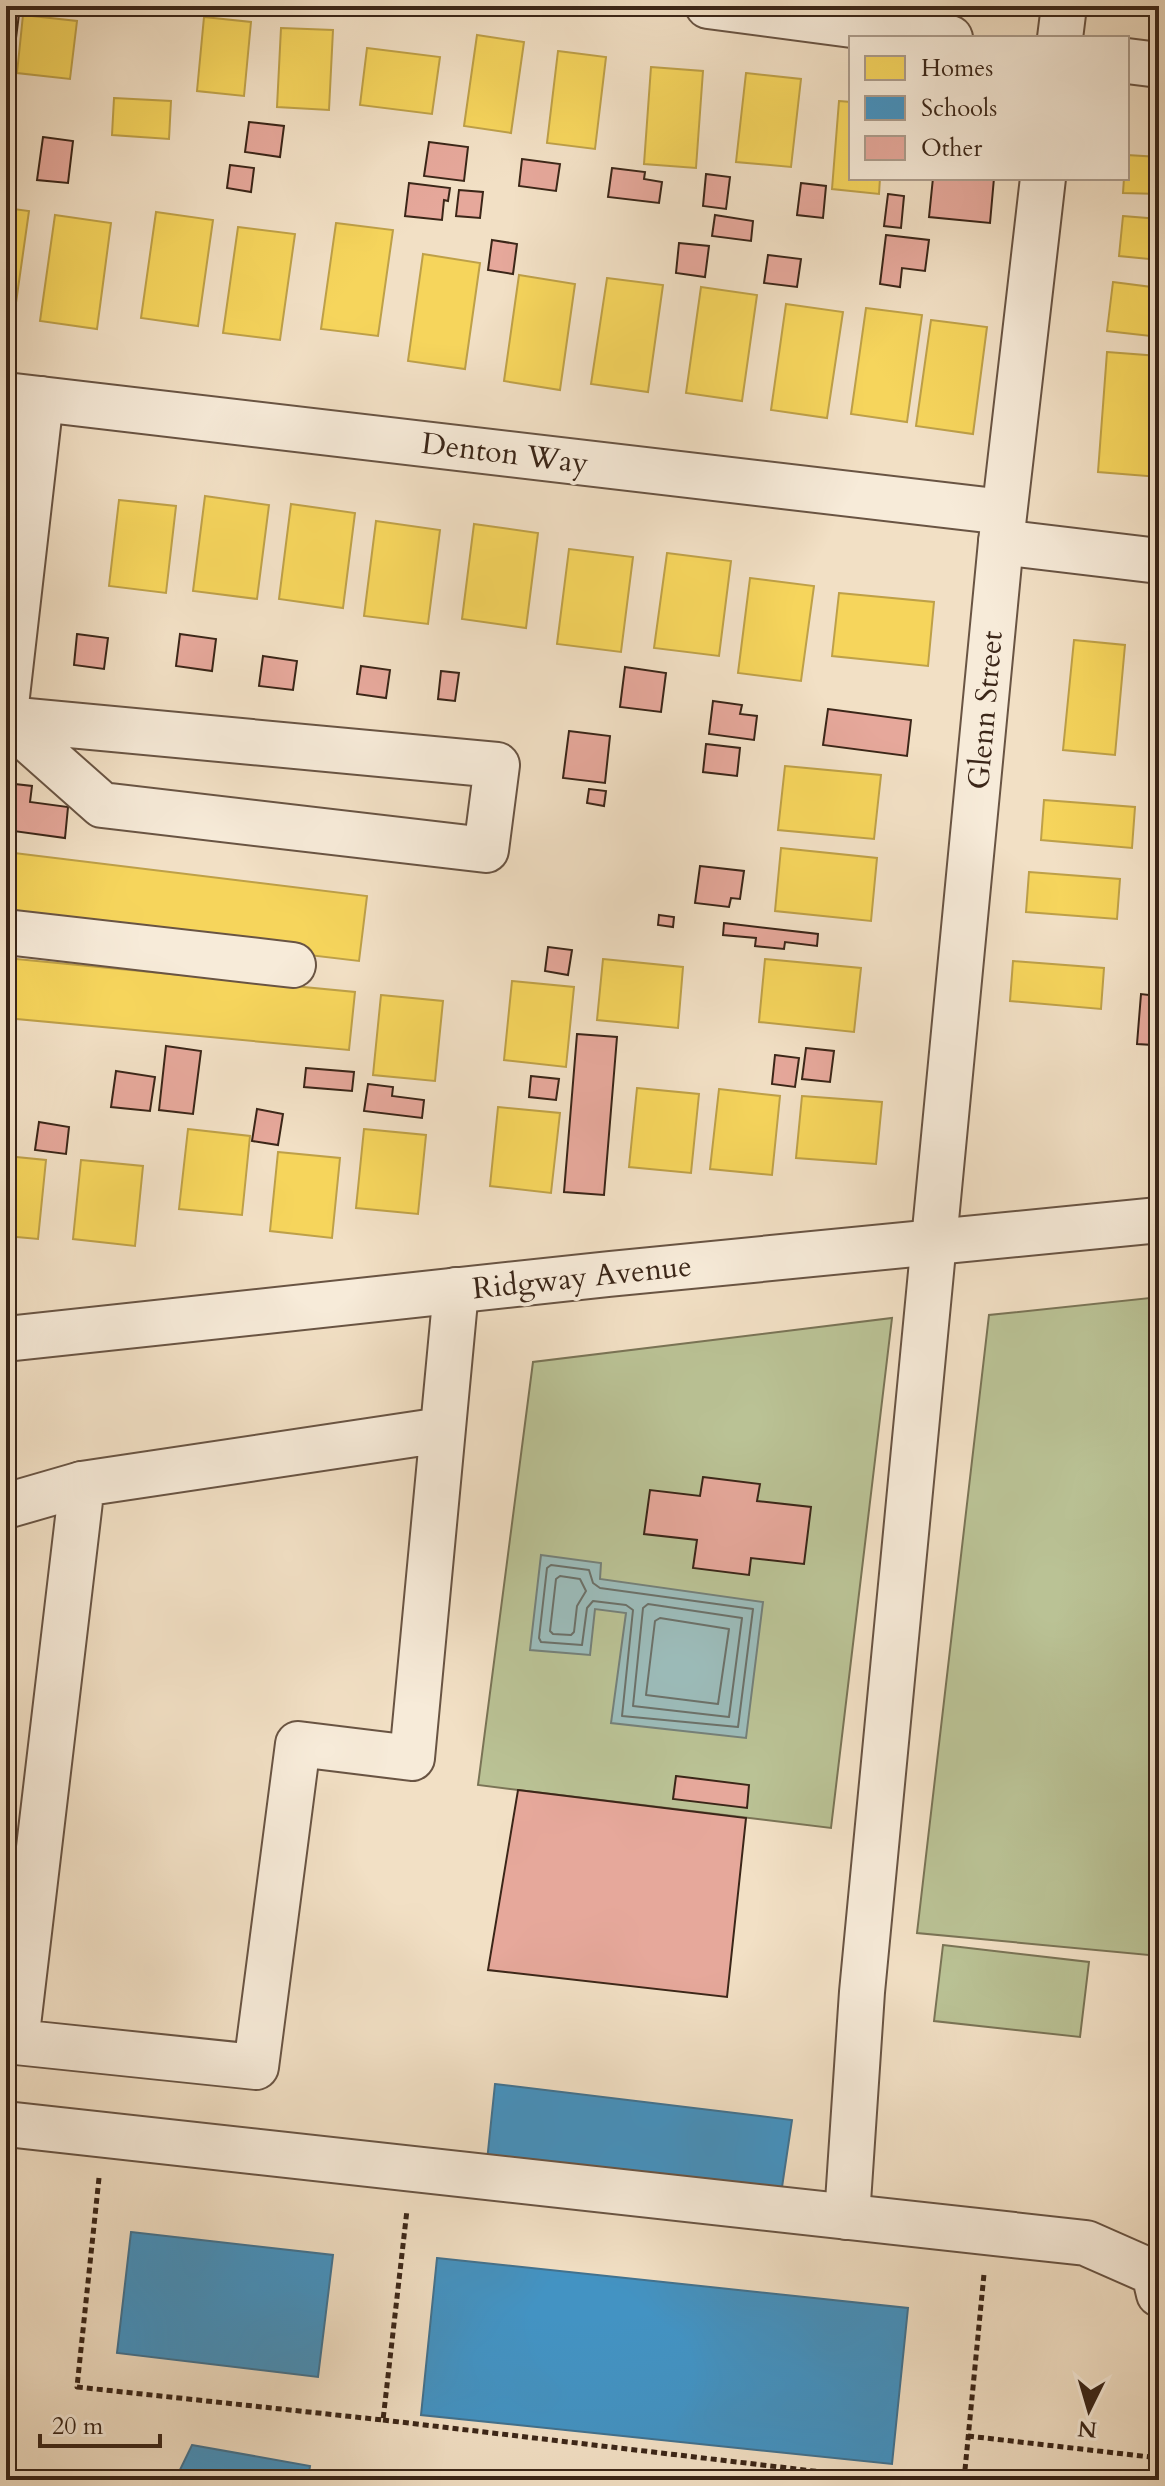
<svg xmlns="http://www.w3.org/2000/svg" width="1165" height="2486" font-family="Cardo,serif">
<rect width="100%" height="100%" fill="#f2e0c5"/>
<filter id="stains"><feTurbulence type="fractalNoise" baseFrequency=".0025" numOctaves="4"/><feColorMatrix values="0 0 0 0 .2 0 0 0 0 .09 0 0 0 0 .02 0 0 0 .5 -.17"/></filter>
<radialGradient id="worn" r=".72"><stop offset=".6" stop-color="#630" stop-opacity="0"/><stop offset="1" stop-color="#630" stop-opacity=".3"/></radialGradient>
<g fill="#bac295" stroke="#7a7456" stroke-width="2">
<path d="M1159,1297V1956L917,1933L989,1315Z"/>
<path d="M892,1318L831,1828L478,1785L533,1362Z"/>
<path d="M943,1945L1089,1962L1080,2037L934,2021Z"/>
</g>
<path fill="#9cbcba" stroke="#758079" stroke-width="2" d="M541,1555L601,1563L600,1579L763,1602L746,1738L611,1723L626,1613L595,1609L590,1655L530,1650Z"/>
<g fill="#f6d55c" stroke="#bea048" stroke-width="2">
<path d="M23,15L77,21L70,79L17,73Z"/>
<path d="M204,17L251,22L244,96L197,91Z"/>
<path d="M281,28L333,30L329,110L277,107Z"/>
<path d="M477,35L524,42L511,133L464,126Z"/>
<path d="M367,48L440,57L432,114L360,105Z"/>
<path d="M558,51L606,57L595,149L547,143Z"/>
<path d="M651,67L703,71L696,168L644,164Z"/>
<path d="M746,73L801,79L791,167L736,162Z"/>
<path d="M114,98L171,101L169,139L112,135Z"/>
<path d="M839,101L851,102V178H880L879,194L832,189Z"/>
<path d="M1127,155L1159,157V194L1123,193L1124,178H1127Z"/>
<path d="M6,208L29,211L14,317L6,316Z"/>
<path d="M156,212L213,220L198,326L141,318Z"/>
<path d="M55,215L111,223L97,329L40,321Z"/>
<path d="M1123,216L1159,219V260L1119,256Z"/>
<path d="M336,223L393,230L378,336L321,329Z"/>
<path d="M238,227L295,234L280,340L223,333Z"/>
<path d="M423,254L480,263L465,369L408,361Z"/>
<path d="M519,275L575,284L560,390L504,381Z"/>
<path d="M607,278L663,285L648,392L591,384Z"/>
<path d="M1113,282L1159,288V337L1107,331Z"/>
<path d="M701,287L757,295L742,401L686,393Z"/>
<path d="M786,304L843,312L827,418L771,410Z"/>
<path d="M866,308L922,315L907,422L851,414Z"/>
<path d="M931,320L987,327L973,434L916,426Z"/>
<path d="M1107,352L1159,356V477L1098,472Z"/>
<path d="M205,496L269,505L257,599L193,591Z"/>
<path d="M119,500L176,506L166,593L109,586Z"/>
<path d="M291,504L355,513L343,608L279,599Z"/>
<path d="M376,521L440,530L428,624L364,616Z"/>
<path d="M474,524L538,533L526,628L462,619Z"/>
<path d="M569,549L633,557L621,652L557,644Z"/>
<path d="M667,553L731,561L719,656L654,648Z"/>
<path d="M750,578L814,586L801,681L738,673Z"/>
<path d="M839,593L934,602L928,666L832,656Z"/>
<path d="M1074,640L1125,645L1115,755L1063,750Z"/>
<path d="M785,766L881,775L874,839L778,830Z"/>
<path d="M1044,800L1135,807L1132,848L1041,840Z"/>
<path d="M781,848L877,858L871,921L775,911Z"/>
<path d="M6,852L367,896L359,961L6,919Z"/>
<path d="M1029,872L1120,879L1117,919L1026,912Z"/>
<path d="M6,958L355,992L349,1050L6,1018Z"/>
<path d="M603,959L683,967L678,1028L597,1020Z"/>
<path d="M765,959L861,968L854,1032L759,1022Z"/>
<path d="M1013,961L1104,968L1101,1009L1010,1001Z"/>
<path d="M512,981L574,987L566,1067L504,1060Z"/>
<path d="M381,995L443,1001L435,1081L373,1075Z"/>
<path d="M637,1088L699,1094L691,1173L629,1167Z"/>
<path d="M719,1089L780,1096L772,1175L710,1169Z"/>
<path d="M802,1096L882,1102L876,1164L796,1158Z"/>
<path d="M498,1107L560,1113L551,1193L490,1186Z"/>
<path d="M188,1129L250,1136L242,1215L179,1209Z"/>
<path d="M364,1129L426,1135L418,1214L356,1208Z"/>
<path d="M278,1152L340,1158L332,1238L270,1231Z"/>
<path d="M6,1156L46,1160L38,1239L6,1236Z"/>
<path d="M81,1160L143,1166L135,1246L73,1239Z"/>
</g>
<g fill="#4393c3" stroke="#417290" stroke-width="2">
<path d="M495,2084L792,2120L781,2194L487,2161Z"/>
<path d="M131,2232L333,2255L318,2377L117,2353Z"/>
<path d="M437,2258L908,2308L892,2464L421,2415Z"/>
<path d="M192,2445L310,2466L308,2480H175Z"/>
</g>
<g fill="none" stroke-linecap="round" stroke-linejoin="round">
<g stroke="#6c7169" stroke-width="2">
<path d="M551,1565L589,1570L593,1583L600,1588L753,1609L738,1727L622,1716L633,1610L626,1605L593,1601L587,1608L582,1645L541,1642L539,1638L547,1568Z"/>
<path d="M560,1576L580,1579L586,1591L577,1606L574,1632L571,1635L553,1634L550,1631L556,1579Z"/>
<path d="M648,1604L742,1618L729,1717L633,1706L643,1608Z"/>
<path d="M660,1618L729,1629L718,1704L646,1695L655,1621Z"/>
</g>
</g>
<g fill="#e6a89b" stroke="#3b2618" stroke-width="2">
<path d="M6,6H20L11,78L6,77Z"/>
<path d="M249,122L284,126L280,157L245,152Z"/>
<path d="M43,137L73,141L68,183L37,180Z"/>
<path d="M429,142L468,147L464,181L424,176Z"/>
<path d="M522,159L560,164L556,191L519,186Z"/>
<path d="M230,165L254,168L251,192L227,188Z"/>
<path d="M612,168L645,172L644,179L662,182L659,203L608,197Z"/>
<path d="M706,174L730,177L726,209L703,206Z"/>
<path d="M933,178H994L990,223L929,217Z"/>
<path d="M409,183L450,188L448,201L444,200L442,220L405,216Z"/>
<path d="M801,183L826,186L823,218L797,215Z"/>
<path d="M459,190L483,192L480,218L456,216Z"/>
<path d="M888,194L904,196L901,228L884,226Z"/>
<path d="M715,215L753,221L751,241L712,236Z"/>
<path d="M886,235L929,240L925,271L902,268L900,287L880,284Z"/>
<path d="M492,240L517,244L513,274L488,270Z"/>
<path d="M679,243L709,246L705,277L676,273Z"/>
<path d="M768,255L801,259L797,287L764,283Z"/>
<path d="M77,634L108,638L104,669L74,665Z"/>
<path d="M180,634L216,639L212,671L176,666Z"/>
<path d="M263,656L297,661L293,690L259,686Z"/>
<path d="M361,666L390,670L386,698L357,694Z"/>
<path d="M625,667L666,673L661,712L620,707Z"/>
<path d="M441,671L459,673L455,701L438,699Z"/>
<path d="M713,701L742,705L740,714L757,716L754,740L709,734Z"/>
<path d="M828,709L911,720L907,756L823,745Z"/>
<path d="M1154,718L1159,719V731H1153Z"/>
<path d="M569,731L610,736L605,783L563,778Z"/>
<path d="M706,744L740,748L737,776L703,772Z"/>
<path d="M6,783L32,786L30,802L68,807L65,838L6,830Z"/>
<path d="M589,789L606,791L604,806L587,803Z"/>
<path d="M700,866L744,871L740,899L731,898L729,907L695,903Z"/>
<path d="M659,915L674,917L673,927L658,925Z"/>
<path d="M724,923L818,934L817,946L785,942L784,949L755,946L756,938L723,935Z"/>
<path d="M548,947L572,950L568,975L545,971Z"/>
<path d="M1157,990H1159V1055H1153V1045L1137,1044L1141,994L1158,996Z"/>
<path d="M577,1034L617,1037L604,1195L564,1192Z"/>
<path d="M166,1046L201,1051L193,1114L159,1110Z"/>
<path d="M806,1048L834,1051L830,1082L802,1079Z"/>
<path d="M775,1055L799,1058L795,1087L772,1084Z"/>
<path d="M306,1068L354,1072L352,1091L304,1087Z"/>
<path d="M116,1071L155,1077L150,1111L111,1107Z"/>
<path d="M531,1076L559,1079L556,1100L529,1097Z"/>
<path d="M368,1084L393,1087L392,1096L424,1100L422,1118L364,1111Z"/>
<path d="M257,1109L283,1114L278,1145L252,1141Z"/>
<path d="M39,1122L69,1127L66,1154L35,1150Z"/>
<path d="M703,1477L760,1484L757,1501L811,1507L804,1564L751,1558L749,1575L693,1568L697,1540L644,1534L650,1490L700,1496Z"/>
<path d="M676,1776L749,1785L747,1808L673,1799Z"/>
<path d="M518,1790L746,1818L727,1997L488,1970Z"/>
</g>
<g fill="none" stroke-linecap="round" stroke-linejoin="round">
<g stroke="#695443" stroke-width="48">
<g id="minor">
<path d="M708,6L950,38"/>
<path d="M1060,38L1064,6"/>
<path d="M1127,61L1159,65"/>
<path d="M6,395L1004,512"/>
<path d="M1001,542L1159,561"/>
<path d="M6,705L41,399"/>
<path d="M6,719L497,765L486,850L102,805L6,720"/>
<path d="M6,932L293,965"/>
<path d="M6,1339L609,1274L1159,1220"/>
<path d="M442,1430L82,1484L16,2042L256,2067L298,1744L412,1758L456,1290"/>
<path d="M6,1506L82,1484"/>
<path d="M6,2124L1086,2243L1154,2273L1159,2294"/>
<path d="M847,2217L862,1992L1001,542L1043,178"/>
</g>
</g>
<g stroke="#3b2618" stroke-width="5" stroke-dasharray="6 4" stroke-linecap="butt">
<path d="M99,2178L77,2387L383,2420L407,2210"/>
<path d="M383,2420L889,2480"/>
<path d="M968,2436L1159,2458"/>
<path d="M964,2480L984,2274"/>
</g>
<use href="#minor" stroke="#f7ebd9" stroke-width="44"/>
</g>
<g text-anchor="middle" stroke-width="8" stroke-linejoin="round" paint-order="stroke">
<g font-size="30" fill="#3b2618" stroke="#f7ebd9">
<text transform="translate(505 453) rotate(7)" y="10">Denton Way</text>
<text transform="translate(985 710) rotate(-85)" y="10">Glenn Street</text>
<text transform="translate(582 1277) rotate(-6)" y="10">Ridgway Avenue</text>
</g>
</g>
<rect width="1165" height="2486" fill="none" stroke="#f2e0c5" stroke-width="32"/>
<rect x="8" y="8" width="1149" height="2470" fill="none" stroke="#3b2618" stroke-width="4"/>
<rect x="16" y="16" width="1133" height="2454" fill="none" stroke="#3b2618" stroke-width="2"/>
<rect x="849" y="36" width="280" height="144" fill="#f7ebd9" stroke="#ac9c8c" stroke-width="2"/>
<rect x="865" y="56" width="40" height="24" fill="#f6d55c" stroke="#ac9c8c" stroke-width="2"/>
<text x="921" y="76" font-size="24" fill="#3b2618">Homes</text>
<rect x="865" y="96" width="40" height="24" fill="#4393c3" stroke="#ac9c8c" stroke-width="2"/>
<text x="921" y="116" font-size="24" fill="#3b2618">Schools</text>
<rect x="865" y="136" width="40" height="24" fill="#e6a89b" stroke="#ac9c8c" stroke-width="2"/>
<text x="921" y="156" font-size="24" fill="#3b2618">Other</text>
<g transform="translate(1089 2410) rotate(185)" stroke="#f7ebd9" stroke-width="6" paint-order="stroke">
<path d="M0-6L14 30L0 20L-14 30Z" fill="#3b2618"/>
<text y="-12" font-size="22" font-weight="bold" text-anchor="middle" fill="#3b2618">N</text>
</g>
<path d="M40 2434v12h120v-12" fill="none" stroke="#3b2618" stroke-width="4"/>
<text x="52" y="2434" font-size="24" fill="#3b2618" stroke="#f7ebd9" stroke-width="6" paint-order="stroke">20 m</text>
<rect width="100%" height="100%" filter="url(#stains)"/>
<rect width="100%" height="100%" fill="url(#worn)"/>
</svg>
